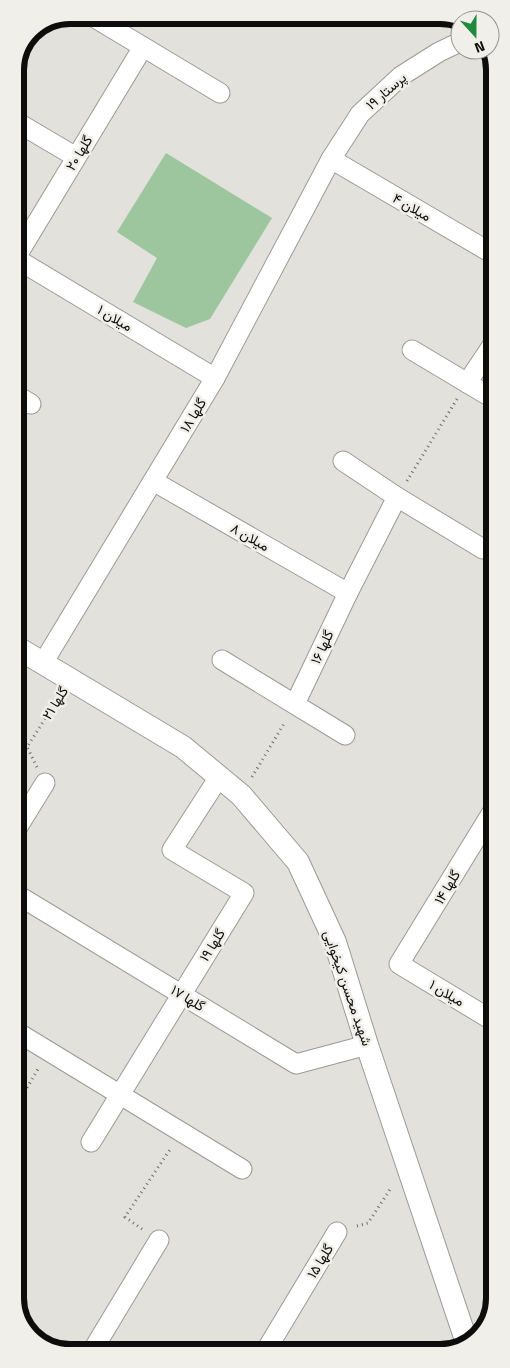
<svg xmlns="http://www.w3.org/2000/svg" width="510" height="1368" font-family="'Titillium Web',Vazirmatn,sans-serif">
<rect width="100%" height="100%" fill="#e2e1dc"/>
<path fill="#9dc69e" d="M166,153L272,218L210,319L186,328L133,302L157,258L117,232Z"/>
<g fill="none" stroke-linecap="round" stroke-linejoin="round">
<g stroke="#9b9a95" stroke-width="21">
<g id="minor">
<path d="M90,15L220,93"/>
<path d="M15,121L76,157"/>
<path d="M331,159L493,254"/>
<path d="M15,258L215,378"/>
<path d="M15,259L143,47"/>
<path d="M412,350L494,399"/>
<path d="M467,383L493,344"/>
<path d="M16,395L31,404"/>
<path d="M343,461L397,497L483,549"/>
<path d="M153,481L348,593"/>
<path d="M222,660L345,735"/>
<path d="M43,663L215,378L331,159L360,114L401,76L439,52L460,42"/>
<path d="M295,704L348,593L397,497"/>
<path d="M494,809L399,964L495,1022"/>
<path d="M16,830L45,783"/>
<path d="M16,894L296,1064L367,1045"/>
<path d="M17,1032L242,1169"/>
<path d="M91,1142L244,893L172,850L219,777"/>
<path d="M265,1352L337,1232"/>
<path d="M91,1353L159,1240"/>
</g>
</g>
<g stroke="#9b9a95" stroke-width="24">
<path id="tertiary" d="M16,647L183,747L241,795L298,862L335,942L367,1045L467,1343"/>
</g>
<g stroke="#6e6e6a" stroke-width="3" stroke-dasharray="1 4" stroke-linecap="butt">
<path d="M407,481L457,399"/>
<path d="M37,767L27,747L59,697"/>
<path d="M252,777L285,722"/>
<path d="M17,1105L38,1069"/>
<path d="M357,1226L368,1223L391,1188"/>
<path d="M142,1229L125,1217L171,1148"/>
</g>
<use href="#minor" stroke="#fff" stroke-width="19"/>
<use href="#tertiary" stroke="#fff" stroke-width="22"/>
</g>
<g text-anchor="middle" stroke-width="5" stroke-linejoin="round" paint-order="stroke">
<g font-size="14" fill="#0d0d0b" stroke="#f0efe9">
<text transform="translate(386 91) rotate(-41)" y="5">پرستار ۱۹</text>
<text transform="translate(79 153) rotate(-59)" y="5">گلها ۲۰</text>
<text transform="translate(412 207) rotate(30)" y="5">میلان ۴</text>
<text transform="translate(115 318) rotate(31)" y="5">میلان ۱</text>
<text transform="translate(193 415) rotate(-59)" y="5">گلها ۱۸</text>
<text transform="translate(250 537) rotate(30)" y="5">میلان ۸</text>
<text transform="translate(322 647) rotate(-65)" y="5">گلها ۱۶</text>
<text transform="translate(55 703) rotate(-58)" y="5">گلها ۲۱</text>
<text transform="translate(447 887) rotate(-59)" y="5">گلها ۱۴</text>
<text transform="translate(212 945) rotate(-58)" y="5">گلها ۱۹</text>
<text transform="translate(348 988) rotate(71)" y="5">شهید محسن کیخوایی</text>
<text transform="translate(447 993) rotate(31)" y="5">میلان ۱</text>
<text transform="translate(188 998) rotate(31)" y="5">گلها ۱۷</text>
<text transform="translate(320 1261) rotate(-59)" y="5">گلها ۱۵</text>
</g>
</g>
<path d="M0 0H510V1368H0ZM70 24H440A46 46 0 0 1 486 70V1298A46 46 0 0 1 440 1344H70A46 46 0 0 1 24 1298V70A46 46 0 0 1 70 24Z" fill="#f0efe9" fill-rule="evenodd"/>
<path fill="none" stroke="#0d0d0b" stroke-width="6" d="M70 24H440A46 46 0 0 1 486 70V1298A46 46 0 0 1 440 1344H70A46 46 0 0 1 24 1298V70A46 46 0 0 1 70 24Z"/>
<g transform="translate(475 35) rotate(159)"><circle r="24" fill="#f0efe9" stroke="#959590"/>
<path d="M0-4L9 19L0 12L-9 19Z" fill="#218a41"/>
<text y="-8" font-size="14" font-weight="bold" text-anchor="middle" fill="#0d0d0b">N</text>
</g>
</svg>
